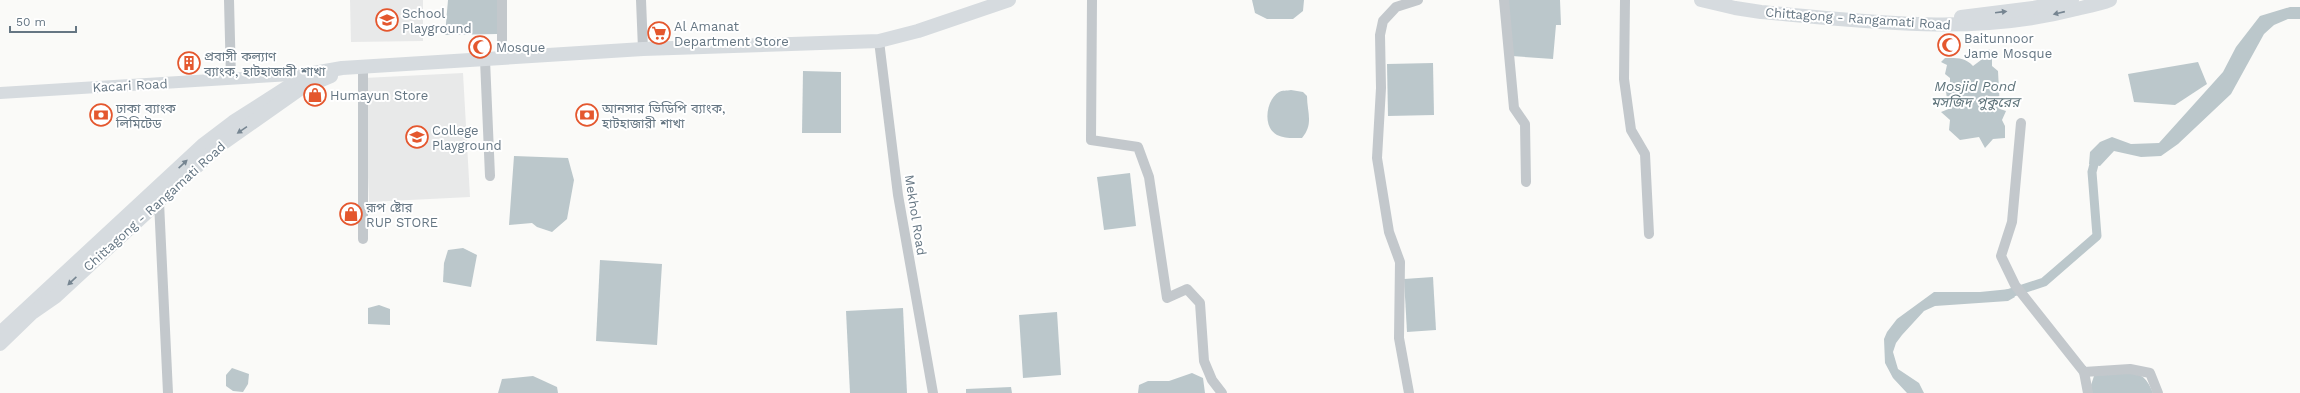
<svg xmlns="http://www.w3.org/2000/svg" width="2300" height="393" font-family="'Work Sans','Noto Sans Bengali',sans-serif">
<rect width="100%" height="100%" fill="#fafaf8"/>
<g fill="#e8e9e9">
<path d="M350,0H423V41L351,42Z"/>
<path d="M463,73L470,197L369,202L364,78Z"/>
</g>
<g fill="#bbc7cb">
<path d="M448,0H497V34L445,35Z"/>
<path d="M1252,0H1304L1303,11L1293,19H1267L1255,13Z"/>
<path d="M1508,0H1560L1561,25H1556L1553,59L1512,56Z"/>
<path d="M2290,7H2300V19H2288L2274,25L2264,34L2231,94L2178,144L2161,156L2141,157L2114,151L2100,166L2089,164L2090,152L2100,142L2112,137L2131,144L2159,143L2223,72L2236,47L2260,16Z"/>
<path d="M1989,49L1992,53V66L1998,71L2000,109L2006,111L2002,120L2005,126V138L1993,139L1985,148L1979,137L1960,140L1949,130L1950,120L1941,112L1951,108L1952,103L1947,99L1946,91L1950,86V78L1945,74L1947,65L1941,62L1945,58C1956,58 1965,57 1973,66L1981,60Z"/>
<path d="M2198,62L2207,84L2175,105L2134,102L2128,74Z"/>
<path d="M1433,63L1434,115L1388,116L1387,64Z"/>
<path d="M803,71L841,72V133H802Z"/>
<path d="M1291,90L1303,92L1307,96C1307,112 1314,124 1302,138C1294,138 1285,139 1277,135C1262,127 1266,100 1279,92C1282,90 1287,91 1291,90Z"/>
<path d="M514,156L568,158L574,180L567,219L552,232L537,227L532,223L509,225Z"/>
<path d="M1130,173L1136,226L1104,230L1097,177Z"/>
<path d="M463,248L477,255L471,287L443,282L444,263L448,250Z"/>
<path d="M600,260L662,264L657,345L596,341Z"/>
<path d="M1433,277L1436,330L1407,332L1404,279Z"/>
<path d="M2010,289L2015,297L2008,301L1935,306L1924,311L1902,335L1896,343L1893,352L1898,369L1919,383L1924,393H1907L1893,378L1885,363L1884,339L1887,332L1897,319L1934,292H1980Z"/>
<path d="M379,305L390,309V325L368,324V308Z"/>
<path d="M903,308L907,393H850L846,311Z"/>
<path d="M1057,312L1061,375L1023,378L1019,315Z"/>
<path d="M232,368L249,374L248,384L243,392L233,391L226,386V375Z"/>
<path d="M1192,373L1203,378L1205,393H1138L1139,385L1148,381H1169Z"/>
<path d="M2110,373C2134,374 2143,368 2153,393H2092L2091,385L2094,376Z"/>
<path d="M533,376L557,387L558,393H498L502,379Z"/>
<path d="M1011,387L1012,393H966V389Z"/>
</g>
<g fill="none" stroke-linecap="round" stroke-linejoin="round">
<path stroke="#bbc7cb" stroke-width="9" d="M2001,296L2044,282L2097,236L2092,172L2097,153"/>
<g stroke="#c3c8cc" stroke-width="10">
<path d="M229,0L231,79"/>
<path d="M641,0L643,49"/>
<path d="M1092,0L1091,140L1138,147L1149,177L1167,298L1187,289L1200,303L1204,361L1212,380L1222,393"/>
<path d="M1504,0L1514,108L1525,124L1526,182"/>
<path d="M1625,0L1624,79L1631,130L1645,154L1649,234"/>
<path d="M879,41L898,195L933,393"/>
<path d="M502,59V0"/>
<path d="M485,60L490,176"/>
<path d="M363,67V239"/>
<path d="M2021,123L2012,222L2001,256L2015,285L2084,372L2130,369L2150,373L2158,393"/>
<path d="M159,202L168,393"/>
<path d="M2084,372L2088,393"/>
<path d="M1409,393L1399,338L1400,262L1389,232L1377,158L1381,88L1380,35L1383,21L1396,7L1418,0"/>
</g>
<path stroke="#d6dbdf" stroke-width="12" d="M0,93L308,74"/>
<g stroke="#d6dbdf" stroke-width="14">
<path d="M1701,0L1735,8L1761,12C1864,21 1971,36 2072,10C2084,7 2098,5 2110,0"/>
<path d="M1961,17L2033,8L2072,0"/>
<path d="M0,333L204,144L233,122L308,74L342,68L643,49L879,41L918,31L1009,0"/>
<path d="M0,344L32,313L55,297L219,146L300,89L331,76"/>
</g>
</g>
<defs><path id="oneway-solid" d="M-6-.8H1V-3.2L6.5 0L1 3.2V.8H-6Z"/></defs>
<g fill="#768591">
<use href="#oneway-solid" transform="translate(2001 12) rotate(-7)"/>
<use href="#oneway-solid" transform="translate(2059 13) rotate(167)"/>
<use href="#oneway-solid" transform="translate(242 130) rotate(146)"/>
<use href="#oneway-solid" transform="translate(183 164) rotate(-43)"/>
<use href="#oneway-solid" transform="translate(72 281) rotate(137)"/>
</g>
<defs>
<g id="school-ring" transform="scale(1.15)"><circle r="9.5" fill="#fff" stroke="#e4572e" stroke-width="1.5"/><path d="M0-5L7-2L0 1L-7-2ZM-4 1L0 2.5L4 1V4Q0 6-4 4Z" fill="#e4572e"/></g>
<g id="supermarket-ring" transform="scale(1.15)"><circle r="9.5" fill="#fff" stroke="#e4572e" stroke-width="1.5"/><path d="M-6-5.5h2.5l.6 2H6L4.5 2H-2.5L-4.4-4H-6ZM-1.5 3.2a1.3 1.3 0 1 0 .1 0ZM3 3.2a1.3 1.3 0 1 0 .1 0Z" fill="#e4572e"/></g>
<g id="mosque-ring" transform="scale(1.15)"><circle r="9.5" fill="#fff" stroke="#e4572e" stroke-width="1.5"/><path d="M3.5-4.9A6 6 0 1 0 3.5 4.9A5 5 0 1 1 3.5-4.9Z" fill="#e4572e"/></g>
<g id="building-ring" transform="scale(1.15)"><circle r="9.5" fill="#fff" stroke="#e4572e" stroke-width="1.5"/><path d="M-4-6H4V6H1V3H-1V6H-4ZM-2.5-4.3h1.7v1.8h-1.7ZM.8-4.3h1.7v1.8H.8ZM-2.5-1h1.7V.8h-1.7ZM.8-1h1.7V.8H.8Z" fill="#e4572e"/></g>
<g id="shop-ring" transform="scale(1.15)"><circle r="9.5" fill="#fff" stroke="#e4572e" stroke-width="1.5"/><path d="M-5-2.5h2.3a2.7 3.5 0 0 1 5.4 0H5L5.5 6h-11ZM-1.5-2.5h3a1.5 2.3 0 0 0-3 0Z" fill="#e4572e"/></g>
<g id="bank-ring" transform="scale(1.15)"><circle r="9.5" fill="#fff" stroke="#e4572e" stroke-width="1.5"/><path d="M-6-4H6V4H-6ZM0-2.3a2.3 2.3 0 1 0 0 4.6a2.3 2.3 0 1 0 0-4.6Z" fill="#e4572e"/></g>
<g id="university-ring" transform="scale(1.15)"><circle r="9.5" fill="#fff" stroke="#e4572e" stroke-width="1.5"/><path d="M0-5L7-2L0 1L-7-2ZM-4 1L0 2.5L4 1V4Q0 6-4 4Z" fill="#e4572e"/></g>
</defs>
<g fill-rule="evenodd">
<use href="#school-ring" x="387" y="20"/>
<use href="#supermarket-ring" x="659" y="33"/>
<use href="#mosque-ring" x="1949" y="45"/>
<use href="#mosque-ring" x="480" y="47"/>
<use href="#building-ring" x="189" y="63"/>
<use href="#shop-ring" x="315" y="95"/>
<use href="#bank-ring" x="101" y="115"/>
<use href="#bank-ring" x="587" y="115"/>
<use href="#university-ring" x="417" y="137"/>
<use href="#shop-ring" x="351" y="214"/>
</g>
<g text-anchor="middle" stroke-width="4" stroke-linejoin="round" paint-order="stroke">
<g font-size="13" fill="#657683" stroke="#fff" text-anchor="start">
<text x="402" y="18">School<tspan x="402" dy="15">Playground</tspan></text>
<text x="674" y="31">Al Amanat<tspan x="674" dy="15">Department Store</tspan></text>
<text x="1964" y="43">Baitunnoor<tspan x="1964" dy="15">Jame Mosque</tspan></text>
<text x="496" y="52">Mosque</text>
<text x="204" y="61">প্রবাসী কল্যাণ<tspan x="204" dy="15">ব্যাংক, হাটহাজারী শাখা</tspan></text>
<text x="330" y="100">Humayun Store</text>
<text x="116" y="113">ঢাকা ব্যাংক<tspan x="116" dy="15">লিমিটেড</tspan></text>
<text x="602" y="113">আনসার ভিডিপি ব্যাংক,<tspan x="602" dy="15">হাটহাজারী শাখা</tspan></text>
<text x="432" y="135">College<tspan x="432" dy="15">Playground</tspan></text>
<text x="366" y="212">রূপ ষ্টোর<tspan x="366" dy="15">RUP STORE</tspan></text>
</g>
<g font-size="13" fill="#657683" stroke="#fff">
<text transform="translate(1858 18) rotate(4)" y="5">Chittagong - Rangamati Road</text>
<text transform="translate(130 85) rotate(-3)" y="5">Kacari Road</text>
<text transform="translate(154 206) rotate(-42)" y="5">Chittagong - Rangamati Road</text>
<text transform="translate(916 215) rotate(81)" y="5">Mekhol Road</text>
</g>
<g font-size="14" font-style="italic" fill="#60757c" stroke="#fff">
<text x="1975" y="91">Mosjid Pond<tspan x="1975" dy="16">মসজিদ পুকুরের</tspan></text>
</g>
</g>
<path d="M10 26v6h66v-6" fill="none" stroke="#657683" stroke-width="2"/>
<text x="16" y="26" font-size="12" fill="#657683" stroke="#ffffff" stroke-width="3" paint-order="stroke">50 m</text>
</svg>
